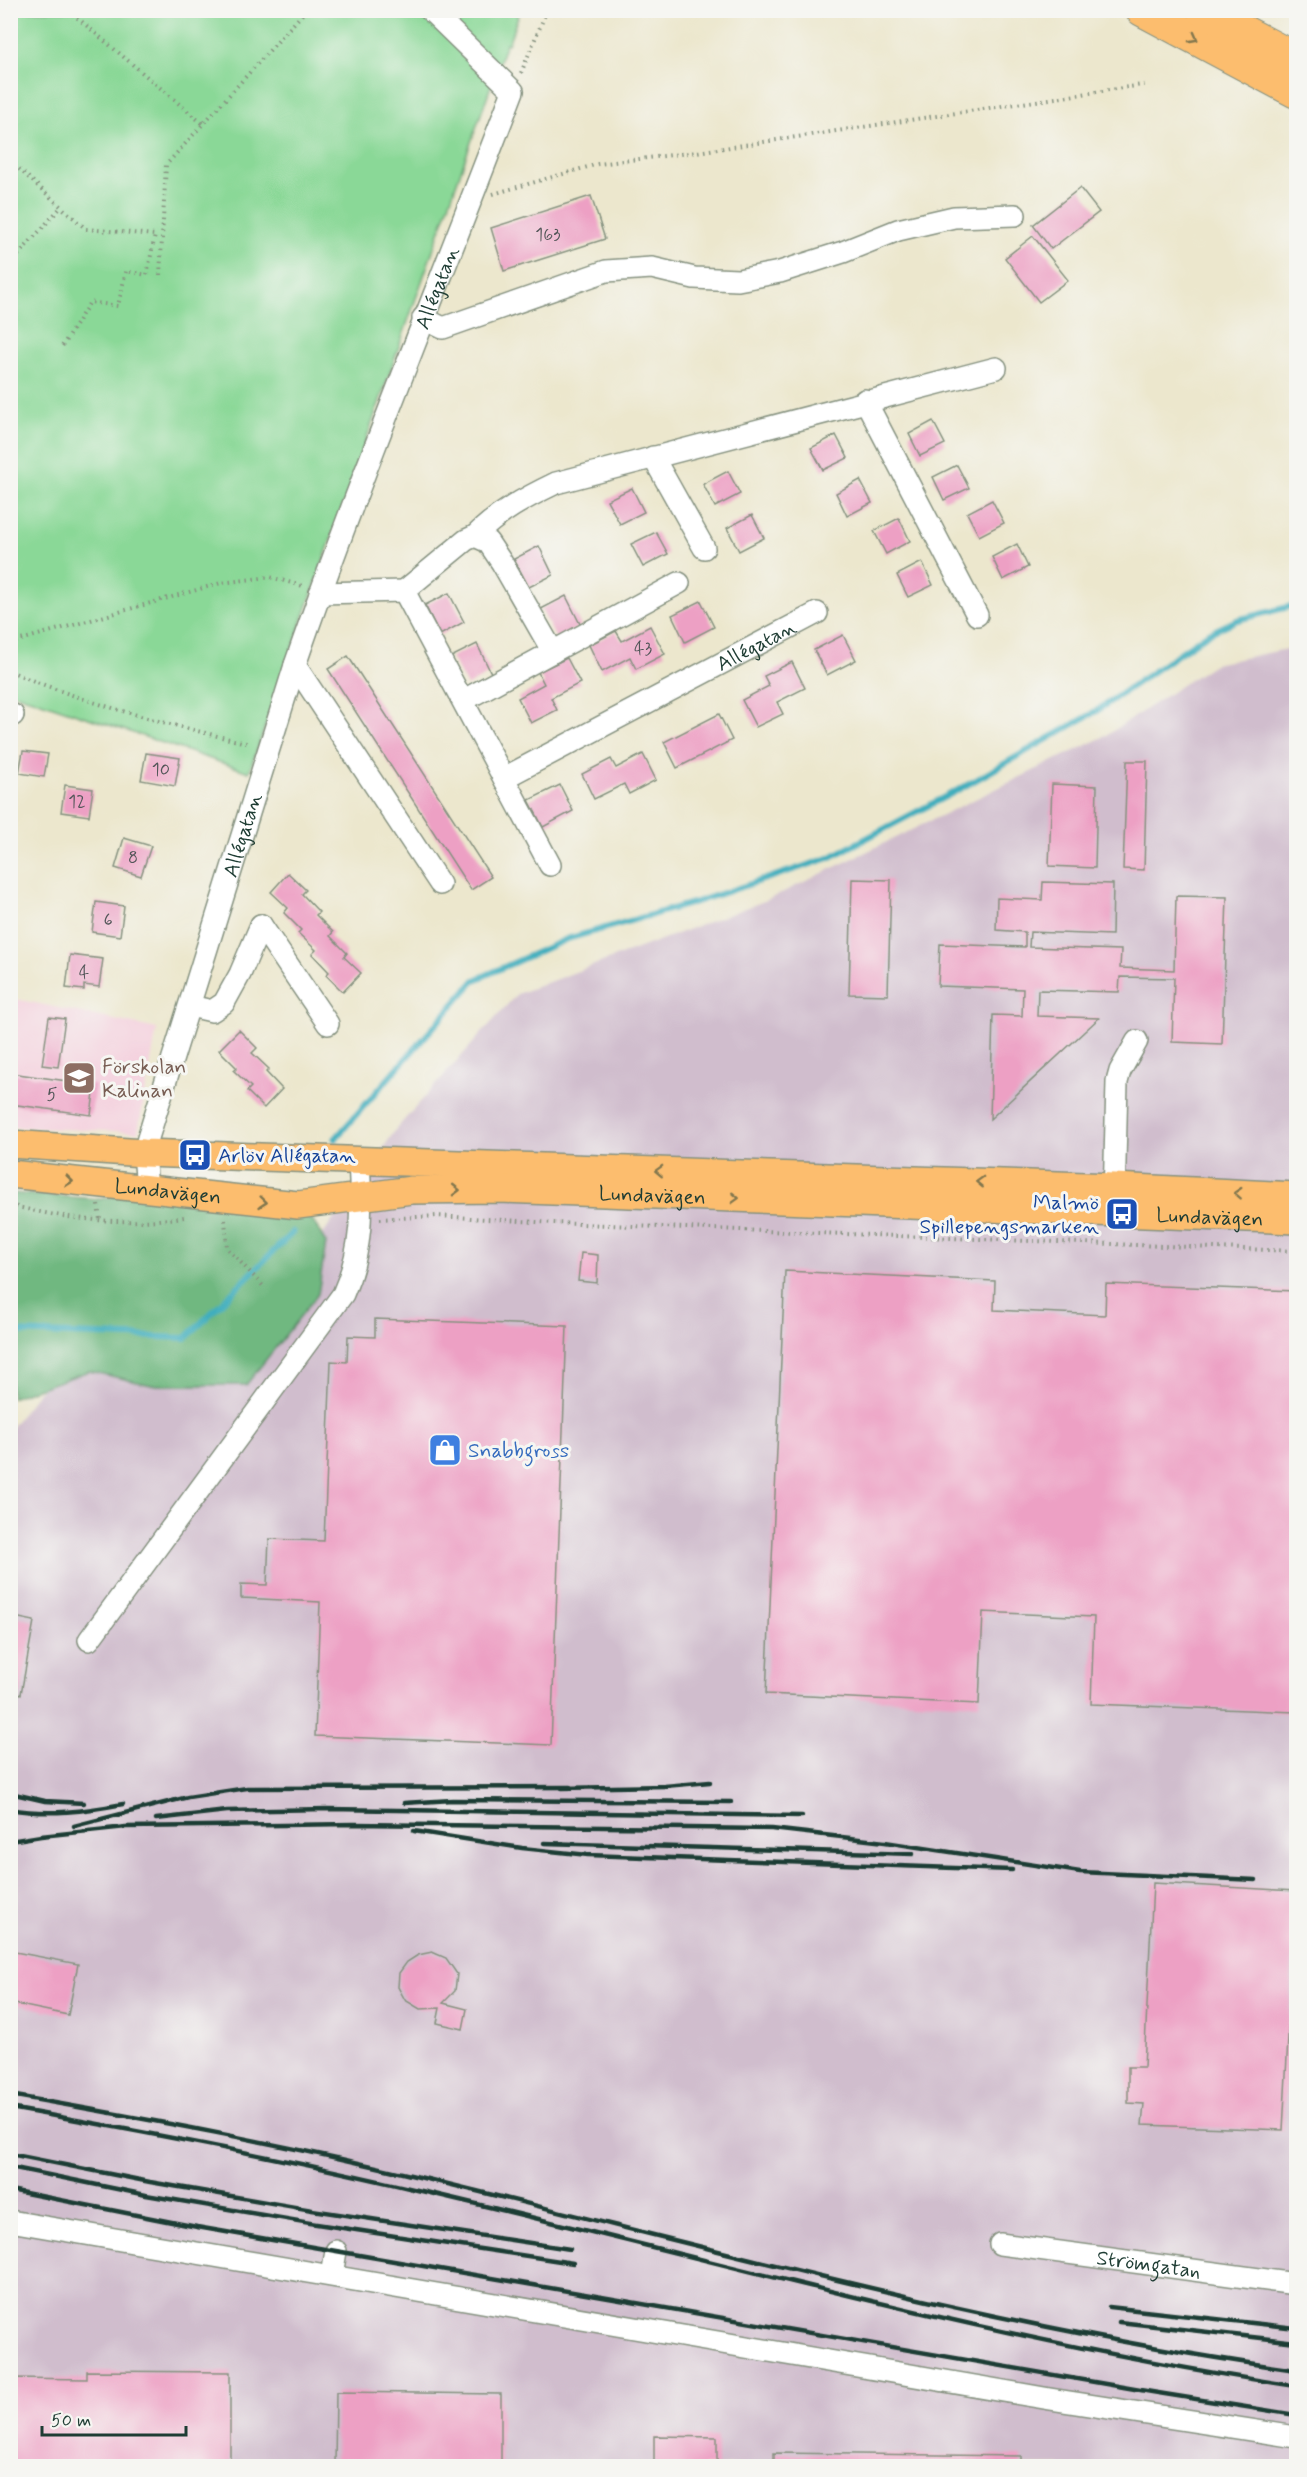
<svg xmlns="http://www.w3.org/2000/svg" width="1307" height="2477" font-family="Mynerve,sans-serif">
<rect width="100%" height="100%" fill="#f6f6f2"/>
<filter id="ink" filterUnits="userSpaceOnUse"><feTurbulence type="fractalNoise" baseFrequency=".0167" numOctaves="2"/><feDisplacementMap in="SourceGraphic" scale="12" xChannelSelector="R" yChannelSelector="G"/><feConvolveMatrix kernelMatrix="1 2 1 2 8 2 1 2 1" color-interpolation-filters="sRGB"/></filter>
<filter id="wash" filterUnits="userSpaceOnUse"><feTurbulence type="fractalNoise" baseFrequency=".008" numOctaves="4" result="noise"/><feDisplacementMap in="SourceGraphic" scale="24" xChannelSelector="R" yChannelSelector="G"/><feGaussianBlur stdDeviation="1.35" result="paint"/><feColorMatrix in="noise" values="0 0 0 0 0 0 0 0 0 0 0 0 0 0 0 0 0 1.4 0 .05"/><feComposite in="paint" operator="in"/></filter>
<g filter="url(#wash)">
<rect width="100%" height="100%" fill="#ece7cd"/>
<path fill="#f4cfdd" d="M11,998L157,1029L138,1132L11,1127Z"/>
<path fill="#d0bdcd" d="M1296,647V2466H11L10,1429L63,1360L267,1315L397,1128L517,994L767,900L1107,735L1214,664Z"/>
<path fill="#8ad897" stroke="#548a66" stroke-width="1.5" d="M11,11H520L508,44L506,43L249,772L11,692Z"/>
<path fill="#6fb880" stroke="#477a5a" stroke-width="1.5" d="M10,1193L101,1199L126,1194L264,1210L312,1219L326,1243L318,1294L246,1385H151L89,1371L11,1398Z"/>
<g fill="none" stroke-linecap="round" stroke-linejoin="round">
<g stroke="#40aebd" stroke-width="6">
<path d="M335,1139L475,980L567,939L693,903L829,858L960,789L1095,712L1207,634L1237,620L1296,605"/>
<path d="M10,1332L186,1338L293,1232"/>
</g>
</g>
<g id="blocks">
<g fill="#eda0c4">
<path d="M1080,188L1099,212L1051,249L1033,225Z"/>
<path d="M591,196L605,239L504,271L491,228Z"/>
<path d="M1033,236L1068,280L1039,302L1005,258Z"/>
<path d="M933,421L945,444L920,456L909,434Z"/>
<path d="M836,435L848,458L823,470L811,448Z"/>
<path d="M957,465L969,488L944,500L933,477Z"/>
<path d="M728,471L740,494L715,507L703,484Z"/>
<path d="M860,480L872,503L847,516L836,493Z"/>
<path d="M632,488L644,512L620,524L607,500Z"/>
<path d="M992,500L1004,523L979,536L967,513Z"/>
<path d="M752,515L764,538L739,551L727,528Z"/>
<path d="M899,518L910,541L886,554L874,531Z"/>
<path d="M656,532L668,554L643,567L631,544Z"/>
<path d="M1017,544L1028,567L1003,580L992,557Z"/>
<path d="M539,546L553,575L529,587L514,559Z"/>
<path d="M922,562L933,585L908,597L897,575Z"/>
<path d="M449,593L464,622L440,635L425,605Z"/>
<path d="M566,596L581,626L556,639L541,609Z"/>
<path d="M701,601L714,627L685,642L672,615Z"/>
<path d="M650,626L665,654L636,669L630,657L602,672L589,645L616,631L622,641Z"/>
<path d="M843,635L856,660L827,675L814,650Z"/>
<path d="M477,644L491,673L467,686L451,657Z"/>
<path d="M348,656L491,877L471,890L328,669Z"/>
<path d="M567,658L580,683L551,698L557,710L531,723L518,698L544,684L538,672Z"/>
<path d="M792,662L805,688L777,702L783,714L756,727L742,700L769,686L764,676Z"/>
<path d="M719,714L732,740L677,768L664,742Z"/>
<path d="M23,751L48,754L44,777L19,773Z"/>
<path d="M146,753L180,758L175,786L141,780Z"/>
<path d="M643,754L656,780L629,794L624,784L594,799L582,774L611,759L616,768Z"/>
<path d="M1127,761H1147L1144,870L1123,869Z"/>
<path d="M1052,784L1097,786L1095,868L1049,866Z"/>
<path d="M65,785L93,789L89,816L61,812Z"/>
<path d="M560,785L573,811L543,827L529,800Z"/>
<path d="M124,838L151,846L141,876L115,868Z"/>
<path d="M288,873L306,890L302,894L319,912L316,915L333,932L330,936L347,953L344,957L361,973L343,992L326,975L329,972L312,954L316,950L298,933L301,930L284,913L288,908L271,892Z"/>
<path d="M852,879L891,880L888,995L849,994Z"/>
<path d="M1043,882L1113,884L1112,935L1030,932L1029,947L1121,950L1120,968L1174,970L1176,896L1227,897L1222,1044L1172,1042L1174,978L1120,977L1119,992L1038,990L1037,1016L1099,1018L990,1119L993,1015L1022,1016L1023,989L938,986L940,944L1025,947V932L996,930L997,898L1042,900Z"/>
<path d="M96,902L124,906L120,936L92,932Z"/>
<path d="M70,955L103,959L99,987L84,985V990L66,988Z"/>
<path d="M49,1017L65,1019L58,1067L42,1065Z"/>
<path d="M239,1030L257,1048L252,1053L269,1069L266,1072L282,1089L264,1108L247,1091L251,1087L234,1071L237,1068L219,1050Z"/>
<path d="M11,1073L95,1085L91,1115L10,1104Z"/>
<path d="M581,1253L598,1255L597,1283L578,1281Z"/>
<path d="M785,1271L995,1281L994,1310L1105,1315L1106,1284L1296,1291V1712L1091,1704L1094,1617L983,1612L979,1704L766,1694Z"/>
<path d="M375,1319L567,1326L551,1745L315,1736L320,1602L241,1598V1584L267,1585L269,1539L324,1541L331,1361L347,1362L348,1336L375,1337Z"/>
<path d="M10,1616L34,1621L21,1694L10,1692Z"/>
<path d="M1153,1883L1296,1891L1283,2130L1142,2125L1144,2104L1128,2103V2067H1144Z"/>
<path d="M10,1951L78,1964L68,2015L10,2003Z"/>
<path d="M432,1952L446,1958L457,1974L455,1991L443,2003L467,2009L463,2029L437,2023L440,2008L420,2009L405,2000L398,1987L399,1973L407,1962L418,1955Z"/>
<path d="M87,2371L230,2372V2466H10V2378L87,2379Z"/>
<path d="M336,2392L501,2394V2466H335Z"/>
<path d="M654,2436L717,2437V2466H654Z"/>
<path d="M774,2453L1021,2456V2466H774Z"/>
</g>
</g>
</g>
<g filter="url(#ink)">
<use href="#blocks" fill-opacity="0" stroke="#869280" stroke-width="1.5"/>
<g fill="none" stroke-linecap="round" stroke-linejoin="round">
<g stroke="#869280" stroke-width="24">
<g id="minor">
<path d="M423,318L443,328L606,271L652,268L694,278L738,280L780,272L843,252L898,230L954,217L1015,215"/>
<path d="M865,400L977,615"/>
<path d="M653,457L704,548"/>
<path d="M475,536C499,512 525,498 556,483L996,368"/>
<path d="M404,591L466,540L475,536L488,542L502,563L553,652"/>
<path d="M320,593L404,591L550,865"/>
<path d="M295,665L440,884"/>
<path d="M464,700L679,583"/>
<path d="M10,714L13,715"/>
<path id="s1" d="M504,778L817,613"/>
<path d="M261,925L328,1024"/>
<path d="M190,1006L212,1011L224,1003L240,974L261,925"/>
<path id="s2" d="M147,1189L144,1153L148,1138L295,665C362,471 440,283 513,91L430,10"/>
<path d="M1114,1201L1117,1082L1120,1071L1137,1041"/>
<path d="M89,1640L343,1294C363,1249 362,1210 359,1161"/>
<path d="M10,2221L1050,2399L1296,2437"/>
<path id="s3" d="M1000,2244L1296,2284"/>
<path d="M332,2275L336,2251"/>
</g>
</g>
<g stroke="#869280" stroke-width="30">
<g id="major">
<path d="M10,1144L144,1153L1114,1187L1296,1196"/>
<path id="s4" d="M10,1174L298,1205L412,1190L500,1189L1296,1220"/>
</g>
</g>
<g stroke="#869280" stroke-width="34">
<g id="highway">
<path d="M1142,10L1296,92"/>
<path d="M1203,10L1296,59"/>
</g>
</g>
<g stroke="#869280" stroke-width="4" stroke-dasharray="1.5 4.5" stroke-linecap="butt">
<path d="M68,10L203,124"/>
<path d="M521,73L547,10"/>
<path d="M10,161L86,229L155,235L147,275L126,271L118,306L90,302L61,348"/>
<path d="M493,194L598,164L697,152L1149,84"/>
<path d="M10,264L61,207"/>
<path d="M160,275L166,165L306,10"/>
<path d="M10,643L221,583L270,577L303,586"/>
<path d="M10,671C88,705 169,724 250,744"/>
<path d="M10,1205C67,1220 126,1226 184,1217"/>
<path d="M98,1205L100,1220"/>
<path d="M380,1219L437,1216L554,1223L1296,1251"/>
<path d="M225,1220L227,1248L265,1288"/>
</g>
<use href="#minor" stroke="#fff" stroke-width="21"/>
<use href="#major" stroke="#fcbd6e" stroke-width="27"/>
<use href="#highway" stroke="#fcbd6e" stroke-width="32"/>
<g stroke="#1f3d34" stroke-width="4.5">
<path d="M562,1788L665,1786L710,1782"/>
<path d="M10,1793L45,1801L84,1803"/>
<path d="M404,1803L452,1800L731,1802"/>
<path d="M10,1809C48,1816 86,1811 123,1804"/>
<path d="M156,1819L227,1811L327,1809L802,1816"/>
<path d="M74,1826L188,1797L247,1788L570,1787"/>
<path d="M414,1831L522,1848L588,1855L1012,1870"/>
<path d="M10,1841L41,1836L126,1827L354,1824L772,1829L885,1842L1080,1872L1256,1880"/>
<path d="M544,1843L913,1854"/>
<path d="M10,2095C147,2119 284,2144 419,2177C710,2247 999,2329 1296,2370"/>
<path d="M10,2108C145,2132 279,2157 413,2189C707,2257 997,2342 1296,2386"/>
<path d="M10,2154L150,2182L312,2210L570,2249"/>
<path d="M10,2167L146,2195L310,2223L573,2263"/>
<path d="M10,2190L197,2227L1152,2392L1296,2415"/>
<path d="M1109,2307L1296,2328"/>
<path d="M1119,2322L1296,2342"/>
</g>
</g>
<defs><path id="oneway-chevron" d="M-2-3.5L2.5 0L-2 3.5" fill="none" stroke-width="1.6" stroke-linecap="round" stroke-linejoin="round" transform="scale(1.5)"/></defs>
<g stroke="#82774e">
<use href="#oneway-chevron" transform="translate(1194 38) rotate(28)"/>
<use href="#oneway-chevron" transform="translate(659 1171) rotate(-178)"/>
<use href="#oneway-chevron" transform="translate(69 1181) rotate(6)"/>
<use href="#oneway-chevron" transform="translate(980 1182) rotate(-178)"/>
<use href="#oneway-chevron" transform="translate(456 1190) rotate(1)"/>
<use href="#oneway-chevron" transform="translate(1238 1193) rotate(-177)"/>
<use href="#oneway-chevron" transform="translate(735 1198) rotate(2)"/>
<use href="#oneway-chevron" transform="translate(263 1202) rotate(6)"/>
</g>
</g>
<defs>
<g id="school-square" transform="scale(1.725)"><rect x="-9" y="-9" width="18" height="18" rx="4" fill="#8d6e63" stroke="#f6f6f2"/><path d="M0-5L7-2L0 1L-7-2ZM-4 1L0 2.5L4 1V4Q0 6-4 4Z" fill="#fff"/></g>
<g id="bus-square" transform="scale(1.725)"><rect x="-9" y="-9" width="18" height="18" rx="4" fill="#1a4fb4" stroke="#f6f6f2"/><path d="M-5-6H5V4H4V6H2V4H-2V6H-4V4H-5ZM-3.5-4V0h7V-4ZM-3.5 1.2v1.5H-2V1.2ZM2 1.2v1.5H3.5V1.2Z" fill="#fff"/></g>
<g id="shop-square" transform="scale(1.725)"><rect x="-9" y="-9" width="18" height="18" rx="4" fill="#3f7fe0" stroke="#f6f6f2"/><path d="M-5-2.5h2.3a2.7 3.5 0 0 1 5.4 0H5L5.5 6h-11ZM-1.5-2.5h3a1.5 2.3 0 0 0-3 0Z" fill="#fff"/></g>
</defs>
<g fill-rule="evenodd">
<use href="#school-square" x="79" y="1078"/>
<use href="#bus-square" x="195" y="1155"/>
<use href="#bus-square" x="1122" y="1214"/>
<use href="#shop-square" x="445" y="1450"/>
</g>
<g text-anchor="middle" stroke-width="6" stroke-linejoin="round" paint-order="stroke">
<g font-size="18" fill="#525658">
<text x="548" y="240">163</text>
<text x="643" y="654">43</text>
<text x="161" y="775">10</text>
<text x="77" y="807">12</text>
<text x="133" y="863">8</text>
<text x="108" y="925">6</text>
<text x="84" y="978">4</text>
<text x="52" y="1100">5</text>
</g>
<g font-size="21" fill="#1f3d34" stroke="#f6f6f2">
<text dy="7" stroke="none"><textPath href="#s2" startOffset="950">Allégatan</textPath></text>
<text dy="7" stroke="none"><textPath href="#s1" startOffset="285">Allégatan</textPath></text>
<text dy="7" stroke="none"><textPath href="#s2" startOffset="369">Allégatan</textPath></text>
<text dy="7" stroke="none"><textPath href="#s4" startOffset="159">Lundavägen</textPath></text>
<text dy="7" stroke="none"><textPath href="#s4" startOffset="645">Lundavägen</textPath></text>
<text dy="7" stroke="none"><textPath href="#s4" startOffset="1203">Lundavägen</textPath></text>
<text dy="7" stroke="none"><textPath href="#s3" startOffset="150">Strömgatan</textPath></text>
</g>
<g font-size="21" fill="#785e54" stroke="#f6f6f2" text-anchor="start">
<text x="102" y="1073">Förskolan<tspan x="102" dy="24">Kalinan</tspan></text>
</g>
<g font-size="21" fill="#164399" stroke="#f6f6f2" text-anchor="start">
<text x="218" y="1162">Arlöv Allégatan</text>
<text x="1099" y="1209" text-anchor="end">Malmö<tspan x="1099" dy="24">Spillepengsmarken</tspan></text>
</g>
<g font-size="21" fill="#366cbe" stroke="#f6f6f2" text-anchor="start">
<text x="468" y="1457">Snabbgross</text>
</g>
</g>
<rect width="1307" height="2477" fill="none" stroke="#f6f6f2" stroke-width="36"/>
<path d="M42 2426v9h144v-9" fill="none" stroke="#1f3d34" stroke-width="3"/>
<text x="51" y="2426" font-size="18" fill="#1f3d34" stroke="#f6f6f2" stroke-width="4.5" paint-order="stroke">50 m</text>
</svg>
